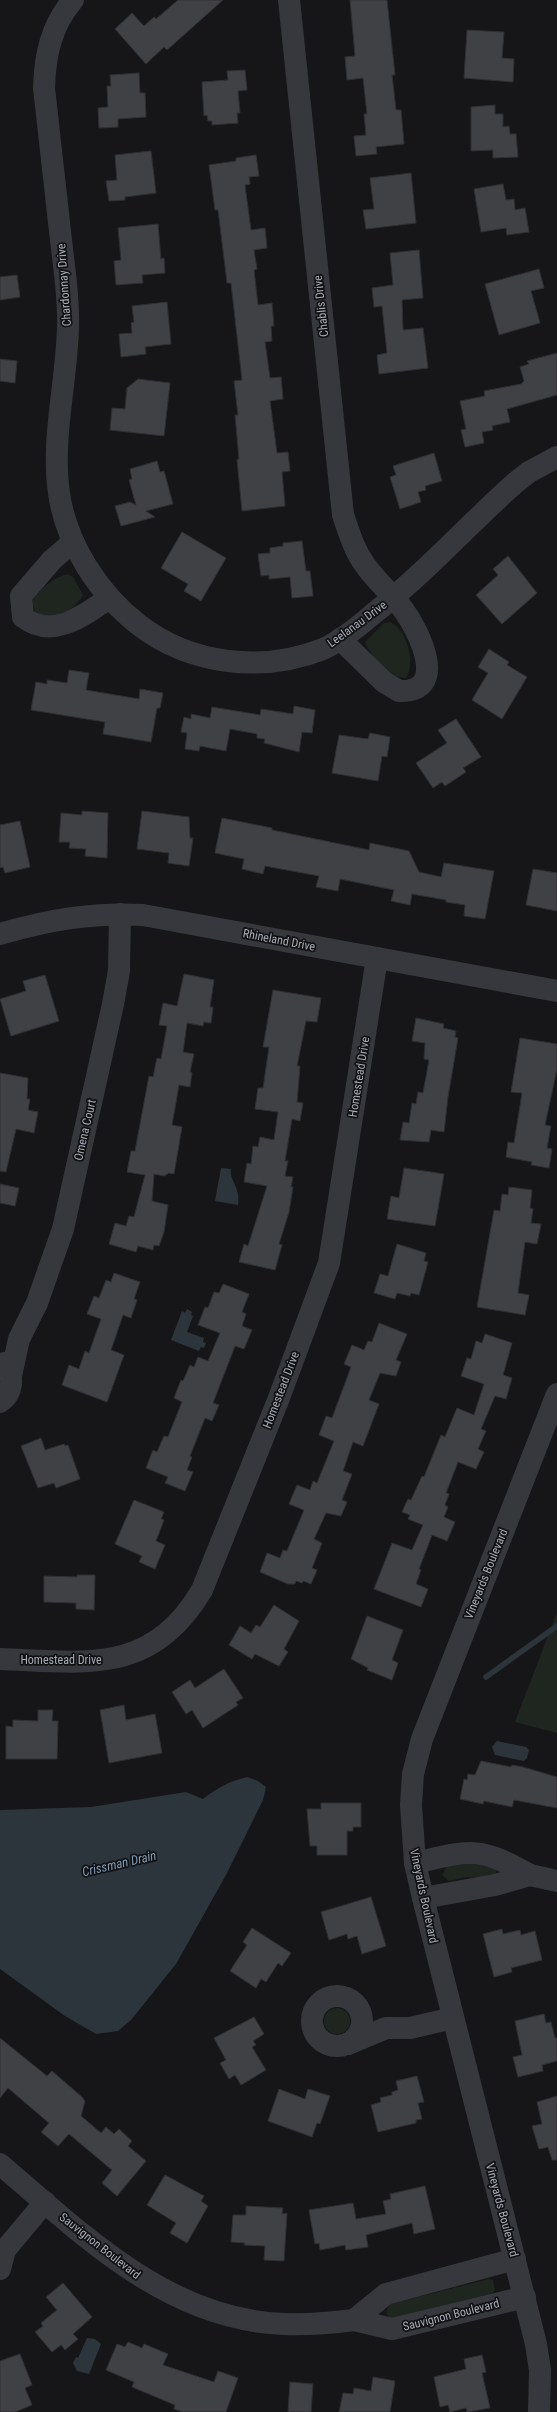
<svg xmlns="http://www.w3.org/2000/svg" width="557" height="2412" font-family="'Roboto Condensed',sans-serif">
<rect width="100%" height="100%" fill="#161618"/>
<g fill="#1e261f">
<path d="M68,574L73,577L83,595C72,614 55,617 36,615L32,601C40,589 54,577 68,574Z"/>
<path d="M390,622C407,630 416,662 406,678C391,679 370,656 365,642L384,623Z"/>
<path d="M557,1612V1733L515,1722Z"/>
<path d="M465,1863L496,1868V1873L491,1879L466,1877L449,1881L442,1875L447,1866Z"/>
<circle cx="337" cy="2021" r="13"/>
<path d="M489,2279L493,2280L495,2290L493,2293L393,2318L389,2317L386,2312L390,2304Z"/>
</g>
<g fill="#2c353c">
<path d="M221,1168L231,1169C229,1181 241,1187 238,1205L215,1201Z"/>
<path d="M187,1309L192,1312L191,1315L193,1316L187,1332L204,1338L203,1342L206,1343L204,1348L201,1347L199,1351L171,1340L182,1311L185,1313Z"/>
<path d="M497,1741L526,1747L529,1750L527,1758L524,1761L495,1755L492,1747Z"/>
<path d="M247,1777L258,1781L266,1787L263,1800L226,1875L176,1964L131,2020L118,2031L96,2034L65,2016L0,1969V1810L91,1807L186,1792L203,1799C217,1788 230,1781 247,1777Z"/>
<path d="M87,2338L95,2339L101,2344L89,2374L77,2371L73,2363L76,2357L78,2358Z"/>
</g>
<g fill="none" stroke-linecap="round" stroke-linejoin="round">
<path stroke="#2c353c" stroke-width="5.5" d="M486,1677L557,1626"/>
</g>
<g fill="#404145" stroke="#303034">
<path d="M178,0H223L167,50L164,47L146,64L115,29L132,13L144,26L154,17L156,19Z"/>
<path d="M350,0H387L395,75H392L396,110H401L404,144L376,147L377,154L356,156L354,136L366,135L364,114H367L363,78L347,80L345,57L355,56Z"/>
<path d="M467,30L504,32L502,58L514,59L513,82L464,78Z"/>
<path d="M245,70L247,90L238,91L240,113H237L238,123L212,125V121H208L207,115L204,116L202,82L228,80L227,71Z"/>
<path d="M139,73L140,93H145L146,117L118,119V127L99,128L98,108L108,107L107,86H111L110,75Z"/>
<path d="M495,105V114H503V127L509,126L510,134H516L518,157L493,158V150L471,151V107Z"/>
<path d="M151,151L156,193L125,197V200L109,201L106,181L117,180L115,155Z"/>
<path d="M256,155L259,176L249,177L250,184L245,185L251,230L265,228L267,248L254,250L257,269L254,270L258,305L272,303L274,326H271L272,341L265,342L270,378L281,377L283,399L270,401L277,453L288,452L290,471L282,472L285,506L242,511L237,460L239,459L235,415H238L234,381L242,380L231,283H227L218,210H215L209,165L236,161V158Z"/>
<path d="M411,173L416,223L366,229L363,210L374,209L370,178Z"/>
<path d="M503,184L506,200L514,199L515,210L525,208L529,232L507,235L506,228L481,232L474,189Z"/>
<path d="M158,224L161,259L164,258L165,273L142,275L143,283L116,285L114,261L121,260L118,228Z"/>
<path d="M419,250L423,298L402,300L403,330L423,328L428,368L379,374L377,355L387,353L382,306L374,307L372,288L393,285L390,253Z"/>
<path d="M539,269L544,288L531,291L540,323L499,335L485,284Z"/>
<path d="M17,275L20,297L0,300V277Z"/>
<path d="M167,302L171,344L145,347L146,354L121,357L119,334L132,333L131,323L134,322L132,306Z"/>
<path d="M557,353V395L507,409L510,422L492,426L493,430L482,432L484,443L465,447L461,430L466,429L460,401L485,396L484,391L521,384L524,381L520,367L529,364L527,361Z"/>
<path d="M0,359L17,361L15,383L0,381Z"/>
<path d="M138,379L170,383L164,436L110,430L112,408L125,409L127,388Z"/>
<path d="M434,453L442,481L425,486L426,490L418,492L421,502L400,509L390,477L396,475L393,466Z"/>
<path d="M157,461L160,472L164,471L173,504L146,511L155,517L121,526L115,506L130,502L136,505L129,480L132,479L130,469Z"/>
<path d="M182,532L226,558L201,601L184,591L188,584L161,568Z"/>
<path d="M302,541L306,571H310L313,596L292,598L290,577L269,579V575L261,576L258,554L270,553V548L283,546V543Z"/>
<path d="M508,556L537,593L502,624L476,595L498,575L493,569Z"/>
<path d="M489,649L509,662L507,665L527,677L502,719L472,700L488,673L478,667Z"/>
<path d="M69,670L89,673L86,690L139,699L140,689L163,693L160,708H157L151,742L103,734L105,722L31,710L36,682L47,684V680L67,683Z"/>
<path d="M294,706L315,710L312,733L302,732L299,752L264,743L265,739L257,738V734L230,729L226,751L200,746L199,751L185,749L187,733L181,732L184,717L191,719V714L210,718L212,707L260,715L261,709L293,714Z"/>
<path d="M456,719L481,757L463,768L466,772L445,786L442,782L433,788L416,763L447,743L438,730Z"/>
<path d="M370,733L390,737L387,757L382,756L378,781L332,773L339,735L368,739Z"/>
<path d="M82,811L108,813L107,858L85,856L86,849L69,848L70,842H59L61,813L82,815Z"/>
<path d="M142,811L189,817L190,838H193L189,866L168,863L169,853L137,849Z"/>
<path d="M222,818L272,828V830L369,850L370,843L409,851L419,872L441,877L444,863L494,871L485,919L464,916L465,905L446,902V900L412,894L410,905L391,901L394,890L340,879L338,891L316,887L319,876L265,866L263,874L242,869L244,859L215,853Z"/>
<path d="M20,821L30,867L5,873L3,867L0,868V825Z"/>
<path d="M533,869L557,873V911L526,905Z"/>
<path d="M184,974L214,980L210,1007H213L211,1023L204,1022L203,1026L187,1023L183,1052L194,1054L190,1072L192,1073L190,1087L179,1085L172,1125L182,1127L174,1174L169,1173L164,1176L154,1174L152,1201L168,1205L164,1232L159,1246L154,1245L153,1250L138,1246L136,1252L109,1244L115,1223L126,1226L129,1216L134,1217L145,1175L127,1172L131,1151H135L149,1076L153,1077L157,1058L161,1059L167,1026L159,1025L163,1003L177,1006Z"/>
<path d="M45,975L59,1021L11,1036L0,999L26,991L23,981Z"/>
<path d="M273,990L321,998L317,1022L306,1021L297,1066H300L297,1102L303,1103L300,1121L292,1119L285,1161H288L285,1176L293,1177L291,1187H293L289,1212L279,1244L282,1245L275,1270L239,1262L244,1244L248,1246L267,1186L244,1182L247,1163L251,1164L253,1146L258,1147L260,1137L274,1140L278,1112L255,1109L258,1088H263L269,1047H263Z"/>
<path d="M416,1018L444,1024L443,1028L456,1031L455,1037L458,1038L448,1097L444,1132L431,1130L429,1142L400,1140L403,1122L409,1123L412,1103L416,1104L418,1092L423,1093L429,1060L424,1059L425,1043L412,1041Z"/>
<path d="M520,1038L557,1044V1069L545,1125L551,1126L547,1148L552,1149L549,1168L531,1165L532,1162L506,1157L508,1142L514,1143L522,1093L511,1092Z"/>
<path d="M0,1073L28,1078L27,1099H30L28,1110L38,1112L34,1133L16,1129L6,1172L0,1171Z"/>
<path d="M404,1168L444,1174L435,1226L387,1219L391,1196L399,1198Z"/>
<path d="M0,1184L19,1188L15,1206L0,1203Z"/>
<path d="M509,1187L532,1190L530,1208L533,1209L531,1223L541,1224L537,1244L525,1242L518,1293L529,1295L525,1315L477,1307L494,1210L500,1211L502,1194L508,1195Z"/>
<path d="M397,1244L426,1253L424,1261L428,1262L419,1295L411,1293L410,1296L397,1293L395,1299L374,1293L380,1274L388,1276Z"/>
<path d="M114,1273L140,1282L134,1299L137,1300L131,1318L123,1315L111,1350L124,1355L107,1402L62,1385L69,1365L79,1369L85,1351L89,1353L101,1319L87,1314L94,1296L99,1298L106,1280L111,1282Z"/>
<path d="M223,1284L249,1294L242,1312L246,1314L242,1326L252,1330L244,1349L235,1346L213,1403L219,1405L212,1421L205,1418L190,1456L192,1457L187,1470L193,1472L185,1491L165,1483L168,1477L146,1468L153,1450L157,1452L164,1436L168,1437L182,1402L174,1398L181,1380L183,1381L190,1365L194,1367L198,1357L208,1361L220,1333L198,1325L205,1307L208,1308L214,1292L219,1293Z"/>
<path d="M379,1323L407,1334L396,1360L401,1362L396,1376L380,1373L369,1400L379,1404L363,1446L353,1442L343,1471L352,1474L342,1500L347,1502L341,1516L326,1513L314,1539L322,1543L312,1568L317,1570L311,1584L303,1581L302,1583L296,1581L295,1584H288L260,1572L267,1553L280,1558L283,1550L287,1551L304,1510L289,1504L297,1485L310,1490L313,1481L317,1483L334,1441L319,1435L326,1416L332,1418L351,1367L344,1364L352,1345L364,1350L368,1341L372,1342Z"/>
<path d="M485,1334L512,1343L503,1375L512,1378L506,1399L495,1396L481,1429L486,1431L478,1449L484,1452L476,1469L458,1462L446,1493L449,1494L445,1505L448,1507L444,1517L455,1522L447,1541L432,1535L419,1569L421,1570L416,1584L428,1589L421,1607L374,1589L392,1543L412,1550L423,1525L408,1519L410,1515L402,1512L408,1499L411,1500L422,1476L424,1477L441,1435L445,1437L457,1408L474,1415L484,1384L461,1376L467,1358L471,1359L476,1341L482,1343Z"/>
<path d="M41,1438L45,1450L64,1444L65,1446L68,1445L80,1479L56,1488L54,1483L38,1488L21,1446Z"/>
<path d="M134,1500L164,1512L161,1519L164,1520L156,1541L165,1545L155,1569L139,1562L142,1556L115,1544Z"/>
<path d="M77,1575H95L94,1610L76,1609V1603L44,1602V1576L77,1577Z"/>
<path d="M274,1605L299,1621L284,1649L288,1652L279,1666L255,1654L252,1659L229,1645L240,1626L251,1633L256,1625L260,1627Z"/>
<path d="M367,1616L403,1630L392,1660L398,1663L392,1680L367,1670L368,1668L351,1659Z"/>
<path d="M224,1669L243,1698L236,1702L238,1705L203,1728L192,1710L186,1714L172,1692L190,1680L195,1688Z"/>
<path d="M124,1705L126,1720L155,1714L162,1753L109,1763L100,1710Z"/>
<path d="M38,1710H53L52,1721H58L57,1759H6V1726L13,1727V1720L38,1721Z"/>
<path d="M481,1761L511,1767L512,1765L523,1767L557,1777V1808L514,1800L512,1807L484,1801L483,1804L460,1799L464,1779L467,1780L468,1774L475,1775Z"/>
<path d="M321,1803H361V1827H353V1831H347V1855H317V1846H310L307,1809H321Z"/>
<path d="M371,1897L386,1946L362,1954L357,1936L348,1939L347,1934L329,1940L321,1912Z"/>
<path d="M252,1928L291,1953L282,1966L278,1963L266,1982L261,1979L256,1988L230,1971L247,1945L243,1942Z"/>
<path d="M502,1929L503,1934L520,1930L521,1935L535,1931L542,1960L511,1968L512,1972L494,1977L483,1934Z"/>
<path d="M544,2014L546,2023L551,2022L555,2038H557V2061L542,2065L543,2071L518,2077L513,2057L522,2055L515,2021Z"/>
<path d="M254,2017L264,2034L253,2041L256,2045L252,2047L266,2070L241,2085L235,2075L229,2079L220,2063L226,2060L214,2038Z"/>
<path d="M0,2038L47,2076L52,2071L82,2097L85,2101L81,2116L101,2133L106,2127L114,2134L119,2129L132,2141L128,2146L146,2161L117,2196L102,2183L112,2170L69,2134L58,2146L41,2132L49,2123L8,2088L0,2098Z"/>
<path d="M417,2076L424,2102L418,2103L422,2119L416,2120V2123L378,2132L371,2105L381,2102L380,2098L392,2095V2092L398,2090L396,2081Z"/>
<path d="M279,2089L305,2099L308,2089L330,2096L320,2124L317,2123L312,2137L268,2121Z"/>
<path d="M557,2096V2160H552L548,2147L539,2149L532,2126L542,2124L537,2102Z"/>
<path d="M165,2175L204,2196L201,2201L208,2206L187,2243L170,2233L176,2223L147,2205Z"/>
<path d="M425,2186L435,2229L414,2234L412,2223L366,2235L368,2247L346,2250L345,2245L320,2250L319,2243L315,2244L309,2210L353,2203L356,2219L386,2214L383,2201L391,2199L390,2194Z"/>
<path d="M246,2206L283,2208L282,2214L287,2213L284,2261L264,2260L265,2246L244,2245L245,2243L231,2242L233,2215H246Z"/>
<path d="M63,2283L92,2317L73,2334L78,2339L65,2350L61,2345L52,2352L35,2332L43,2326L41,2323L57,2310L46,2297Z"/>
<path d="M128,2342L142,2348L144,2344L168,2354L163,2365L214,2382L218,2371L238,2378L226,2412H183L174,2409L175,2405L132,2387L134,2382L106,2370L117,2344L125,2347Z"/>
<path d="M20,2354L32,2385L25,2388L32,2405L15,2412H0V2361Z"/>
<path d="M482,2355L486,2372L482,2373L490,2408L467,2412L466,2408L450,2412L448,2405L440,2407L434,2377L466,2369L464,2359Z"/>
<path d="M373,2377L395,2381L390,2412H339L343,2393L353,2394L354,2388L371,2391Z"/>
<path d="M290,2382L313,2384L311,2412H288Z"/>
</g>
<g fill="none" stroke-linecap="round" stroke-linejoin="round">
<g stroke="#37383d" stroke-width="22">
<path d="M73,0C51,26 45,55 44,88C50,138 55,189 61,240C64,268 69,297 68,326C67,381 51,439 59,493C66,544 99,594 139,625C191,665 263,673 323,649C341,641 358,627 373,614C424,574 467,526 515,483L529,472L557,457"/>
<path d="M289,0L343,515C349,532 354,550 365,565C376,581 392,594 403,609C419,631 450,693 399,691L384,682L340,639"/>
<path d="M73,542L52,560L21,596L23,617C52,640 83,616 109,598"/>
<path d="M0,934C48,920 93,912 143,915L557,991"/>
<path d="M11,1376L19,1339L37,1303L63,1229L113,1004L119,971L120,914"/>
<path d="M0,1402C13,1393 15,1376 4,1363"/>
<path d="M0,1659C86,1662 151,1676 202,1590L279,1398L329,1263L377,958"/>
<path d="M415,1863C470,1850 479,1846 530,1875L495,1885L423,1898"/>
<path d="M530,1875L557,1881"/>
<circle cx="337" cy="2021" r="25"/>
<path d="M348,2044L386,2028H410L453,2018"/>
<path d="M0,2164C83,2235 168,2320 284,2324C307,2325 331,2323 354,2320"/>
<path d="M515,2259L386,2294L354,2320L392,2329L525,2297"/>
<path d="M0,2269L5,2250L45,2202"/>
<path d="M539,2412L540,2370L536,2344L423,1898L415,1863L411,1805L413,1774L422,1739L557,1394"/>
</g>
</g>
<g text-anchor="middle" stroke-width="3.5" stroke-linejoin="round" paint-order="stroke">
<g font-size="12" fill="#a8adb8" stroke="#111113">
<text transform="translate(64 285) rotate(-94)" y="4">Chardonnay Drive</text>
<text transform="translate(321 306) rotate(-96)" y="4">Chablis Drive</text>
<text transform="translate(357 624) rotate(-36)" y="4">Leelanau Drive</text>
<text transform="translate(279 940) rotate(11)" y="4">Rhineland Drive</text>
<text transform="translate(359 1077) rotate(-81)" y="4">Homestead Drive</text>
<text transform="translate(85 1130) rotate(-77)" y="4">Omena Court</text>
<text transform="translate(281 1390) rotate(-69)" y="4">Homestead Drive</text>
<text transform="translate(486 1574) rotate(-68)" y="4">Vineyards Boulevard</text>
<text x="61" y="1664">Homestead Drive</text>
<text transform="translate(424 1896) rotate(78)" y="4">Vineyards Boulevard</text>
<text transform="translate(502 2210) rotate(75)" y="4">Vineyards Boulevard</text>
<text transform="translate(100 2246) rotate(38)" y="4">Sauvignon Boulevard</text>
<text transform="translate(451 2315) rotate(-14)" y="4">Sauvignon Boulevard</text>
</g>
<g font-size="13" font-style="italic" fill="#7f9bb3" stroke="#111113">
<text transform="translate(119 1863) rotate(-13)" y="5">Crissman Drain</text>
</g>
</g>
</svg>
